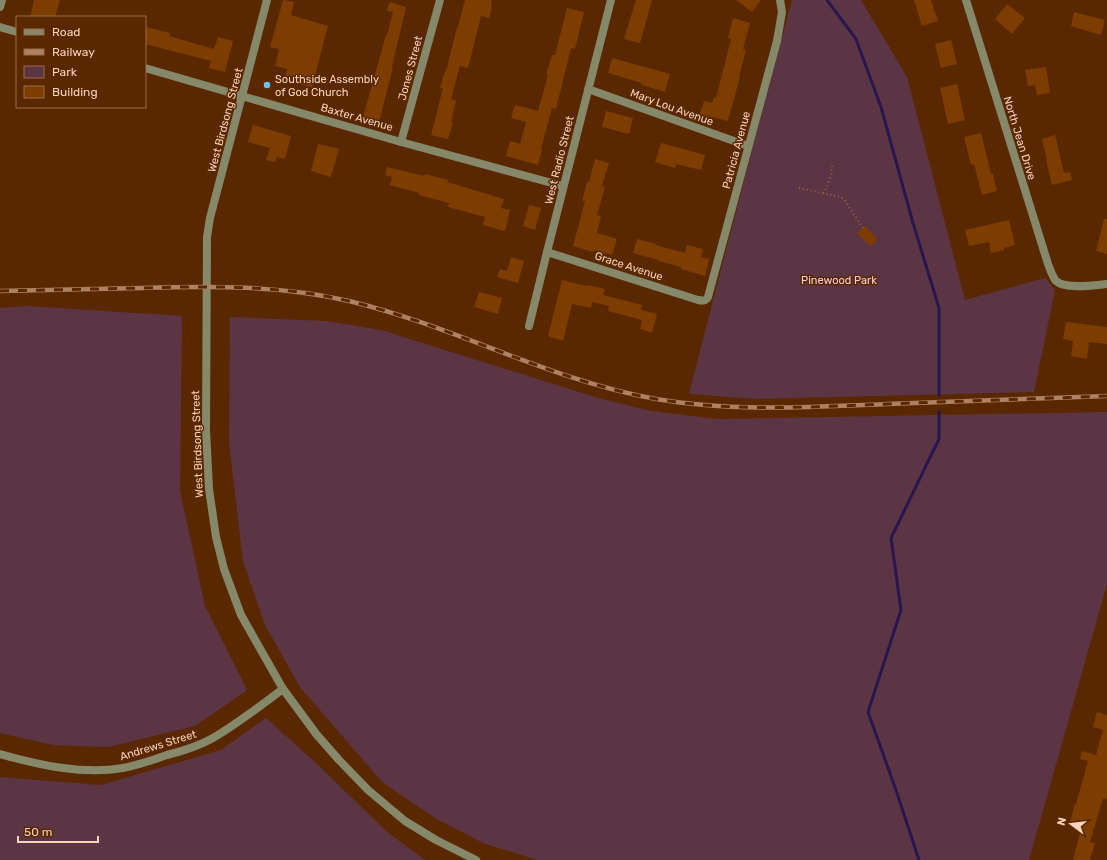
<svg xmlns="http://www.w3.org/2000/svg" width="1107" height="860" font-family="Rubik,sans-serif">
<rect width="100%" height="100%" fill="#5a2800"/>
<g fill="#5c3545">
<path d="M792,0H861L907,77L965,300L1045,278L1055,290L1034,392L757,399L689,394L754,142Z"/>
<path d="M26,306L182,316L180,491L205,606L247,690L195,726L108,747L53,745L0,733V308Z"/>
<path d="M230,317L326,321L381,330L598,398L651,411L718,419L1107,412V584L1029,860H537L483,843L435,818L382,782L300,687L265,625L243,561L229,442Z"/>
<path d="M266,718L316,763L387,832L425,860H0V777L101,785L221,750Z"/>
</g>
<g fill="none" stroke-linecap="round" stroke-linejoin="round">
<g stroke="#291650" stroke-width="3">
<path d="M827,0L856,39L881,107L913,223L939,308V395"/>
<path d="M919,860L897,793L868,712L901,610L891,538L939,439V412"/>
</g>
</g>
<g fill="#7d3c00">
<path d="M34,0H60L55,17L47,15V17H30Z"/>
<path d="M283,0L294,2L291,15L328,26L312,87L285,80L287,69L275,66L279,49L270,47Z"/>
<path d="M465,0H492L491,7H492L489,18L481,16L468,68L460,66L451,99L456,101L451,122L453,123L448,139L431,135L443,88H440L445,71H446L457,27H458Z"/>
<path d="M636,0H652L640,43L624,39Z"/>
<path d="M736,0H761L752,12Z"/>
<path d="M914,0H931L938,21L922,26Z"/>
<path d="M389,2L406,7L392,67H393L379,122L363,117L386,35H387L393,12L387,11Z"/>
<path d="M1007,4L1025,18L1012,34L995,19Z"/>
<path d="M567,8L584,12L575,49L571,48L556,109L552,108L541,149L542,150L538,165L506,156L510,141L520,144L526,122L511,118L515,105L538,111L548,75H546L552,55H555Z"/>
<path d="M1074,12L1105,20L1101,35L1071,26Z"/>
<path d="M733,18L750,23L743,49L746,50L739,77H740L728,121L700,114L704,101L712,103L714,97L716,98L731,39L728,38Z"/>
<path d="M146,27L170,33L169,36L214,49L218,37L233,41L225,72L209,68L211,61L145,44V31Z"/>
<path d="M951,40L957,64L941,68L935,44Z"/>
<path d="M612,58L670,74L665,92L642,85V83L608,73Z"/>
<path d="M1046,67L1050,93L1037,95L1035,85L1028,86L1025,70Z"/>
<path d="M957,84L965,120L948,124L940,88Z"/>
<path d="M606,111L633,118L629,134L602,127Z"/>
<path d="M253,125L291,136L285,159L277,157L275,162L266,160L270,148L248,142Z"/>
<path d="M981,133L991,174H993L997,191L982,195L974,164L971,165L964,137Z"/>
<path d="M1055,135L1064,173L1070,172L1072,180L1052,185L1046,160L1047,159L1042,139Z"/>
<path d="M661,143L705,155L701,170L676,164L675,168L655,162Z"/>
<path d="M318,144L339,149L331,177L311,171Z"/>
<path d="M595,159L609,163L602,186L605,187L597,215L601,216L597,233L617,239L612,255L594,250L593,252L573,246L585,201H582L587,182H589Z"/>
<path d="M387,167L424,176L425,174L448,180L447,182L504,199L501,208L510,210L505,231L483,225L485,217L448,207L449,203L419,195V193L390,185L392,177L385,175Z"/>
<path d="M529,205L541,208L535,230L523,226Z"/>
<path d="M1104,219H1107V254L1096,251Z"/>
<path d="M1009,220L1015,245L1004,248V250L991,253L989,242L969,246L965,230Z"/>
<path d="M865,226L878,239L870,246L857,233Z"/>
<path d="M637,239L656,244L655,245L685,253L687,245L703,249L701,257L709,259L705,276L681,269V267L658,261V260L633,253Z"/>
<path d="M511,257L524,261L518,283L497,277L500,269L507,271Z"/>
<path d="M562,280L586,286L587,285L605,289L603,295L642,305L641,310L657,314L652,333L640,329L642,320L608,311L609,306L592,302L591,308L572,304L563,341L548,336Z"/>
<path d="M479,292L502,298L498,314L474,307Z"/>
<path d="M1066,322L1107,327V344L1089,342L1087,359L1071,356L1073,341L1063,339Z"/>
<path d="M1097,712L1107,715V799L1103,798L1090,842L1095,843L1090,860H1073L1081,829L1069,826L1075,804H1076L1088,761L1080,759L1082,751L1096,755L1103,730L1093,727Z"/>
</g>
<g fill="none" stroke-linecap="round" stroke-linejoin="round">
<g stroke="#956745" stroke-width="2" stroke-dasharray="1 3" stroke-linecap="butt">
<path d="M799,188L841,197L845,201L863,228"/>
<path d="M823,193C829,186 831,173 833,163"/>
</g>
<g stroke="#85896a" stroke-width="8">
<path d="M966,0L1048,264C1050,269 1052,276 1056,281C1066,290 1095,285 1107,284"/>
<path d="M0,7L2,0"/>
<path d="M0,27L17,32"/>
<path d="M145,68L401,142L563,186"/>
<path d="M588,89L748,146"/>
<path d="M401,142L440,0"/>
<path d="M547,252L698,300C703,301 706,301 708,297L777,41L782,12L780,0"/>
<path d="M529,326L547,252L611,0"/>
<path d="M0,754C39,765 83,775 123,768C138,765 153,760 167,755C183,751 199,746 213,738C237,724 260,706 283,689"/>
</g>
<path stroke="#85896a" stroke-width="8" d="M267,0L210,218L207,237L206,430L209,489L216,537L224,569L241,615L283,689L317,735L339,760L368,790L405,821L436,840L476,860"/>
<g stroke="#ad8161" stroke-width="4.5">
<path id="rail" d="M0,291C47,290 94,289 141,288C211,286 281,285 349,301C454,326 549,380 656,399C732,412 810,407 887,404C960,401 1034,399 1107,396"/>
</g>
<use href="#rail" stroke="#5a2800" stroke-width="3" stroke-dasharray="9" stroke-linecap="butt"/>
</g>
<circle fill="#6ac3f1" stroke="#5a2800" stroke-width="1.5" cx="267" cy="85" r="4"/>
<g text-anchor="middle" stroke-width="3" stroke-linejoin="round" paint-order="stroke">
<g font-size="11" fill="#fad3bb" stroke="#5a2800">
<text transform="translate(410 68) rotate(-75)" y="4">Jones Street</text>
<text transform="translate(672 107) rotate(20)" y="4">Mary Lou Avenue</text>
<text transform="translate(357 117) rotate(16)" y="4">Baxter Avenue</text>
<text transform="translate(225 120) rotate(-75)" y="4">West Birdsong Street</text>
<text transform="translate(1020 138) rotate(73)" y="4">North Jean Drive</text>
<text transform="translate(736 150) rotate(-75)" y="4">Patricia Avenue</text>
<text transform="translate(559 160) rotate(-76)" y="4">West Radio Street</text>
<text transform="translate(629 266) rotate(18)" y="4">Grace Avenue</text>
<text transform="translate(197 444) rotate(-92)" y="4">West Birdsong Street</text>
<text transform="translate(158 745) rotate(-17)" y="4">Andrews Street</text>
</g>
<g font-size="11" fill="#fad3bb" stroke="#5a2800" text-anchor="start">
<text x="275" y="83">Southside Assembly<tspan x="275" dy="13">of God Church</tspan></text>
</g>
<g font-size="11" fill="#f6ccdc" stroke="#5a2800">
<text x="839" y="284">Pinewood Park</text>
</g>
</g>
<rect x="16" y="16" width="130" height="92" fill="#5a2800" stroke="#9a6c4b"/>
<rect x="24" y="29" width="20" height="6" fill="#85896a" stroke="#9a6c4b"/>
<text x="52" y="36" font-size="12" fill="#fad3bb">Road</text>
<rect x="24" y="49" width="20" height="6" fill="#ad8161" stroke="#9a6c4b"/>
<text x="52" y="56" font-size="12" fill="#fad3bb">Railway</text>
<rect x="24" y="66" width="20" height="12" fill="#5c3545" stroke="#9a6c4b"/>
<text x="52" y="76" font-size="12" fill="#fad3bb">Park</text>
<rect x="24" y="86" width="20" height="12" fill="#7d3c00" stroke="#9a6c4b"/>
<text x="52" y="96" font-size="12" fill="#fad3bb">Building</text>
<g transform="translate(1071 824) rotate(285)" stroke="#5a2800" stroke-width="3" paint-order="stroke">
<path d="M0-3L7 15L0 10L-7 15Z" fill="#fad3bb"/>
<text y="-6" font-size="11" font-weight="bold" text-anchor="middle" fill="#fad3bb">N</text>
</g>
<path d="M18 836v6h80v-6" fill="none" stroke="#fad3bb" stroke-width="2"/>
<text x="24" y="836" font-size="12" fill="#fad3bb" stroke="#5a2800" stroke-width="3" paint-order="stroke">50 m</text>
</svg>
